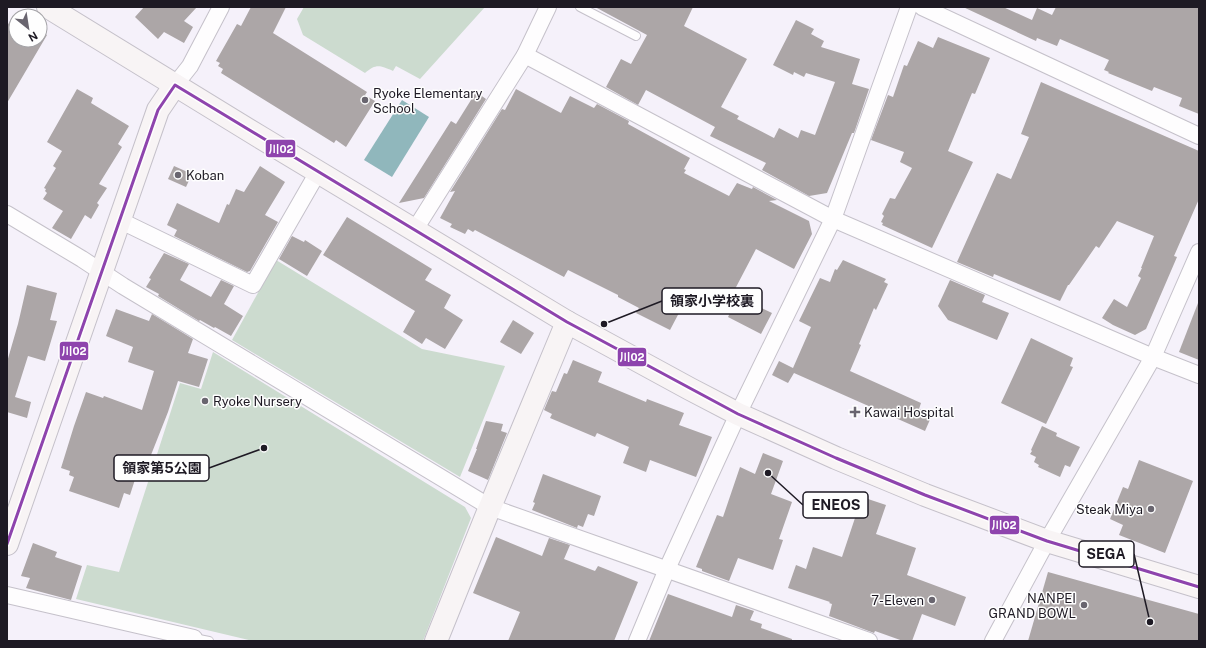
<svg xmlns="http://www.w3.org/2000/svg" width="1206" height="648" font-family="'Public Sans','Noto Sans JP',sans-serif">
<rect width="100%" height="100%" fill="#f5f1fa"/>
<g fill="#ccdbcf">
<path d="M304,7H485L420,79L396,66L393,71C379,65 376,64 365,73L303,35L297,19Z"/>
<path d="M276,260L422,349L505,366L460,477L232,340Z"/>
<path d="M213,352L465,507L471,518L423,641H253L76,599L87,565L119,572L180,383L201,389Z"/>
</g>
<path fill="#90b7bc" d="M402,100L429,117L392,177L364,160Z"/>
<g fill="#aca6a7">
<path d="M144,7H197L184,21L193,27L184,43L164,32L158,39L135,17Z"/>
<path d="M251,7H286L273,33L367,92L365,95L375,101L346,147L336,140L334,143L221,73L223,69L218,66L220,63L216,61L237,24L241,26Z"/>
<path d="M595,7H693L684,26L747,59L721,107L739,116L737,119L774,138L779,128L798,138L801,130L815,135L835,82L806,73L804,77L794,72L793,75L773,65L796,20L814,29L811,34L824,41L821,47L860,59L852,84L869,89L854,133H852L827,193L809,196L762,170L766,163L710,136L715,127L646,90L638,105L606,87L621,59L631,64L647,35Z"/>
<path d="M963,7H1003L1032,20L1037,8L1052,15L1056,7H1199V114L1179,106L1182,98L1154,87L1152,91L1108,73L1109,72L1104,70L1109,60L1060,39L1057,46L1037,38L1036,41Z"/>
<path d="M13,16L16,17V40H40V31L47,35L7,103V26Z"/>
<path d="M938,37L990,58L975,94L972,93L948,151L973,162L932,248L882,225L883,223L881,222L884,216L882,214L890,198L895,199L912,168L900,162L904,152L871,140L888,95L893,97L904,65L907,66L918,41L933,48Z"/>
<path d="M1041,82L1199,151V199L1174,256L1177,257L1146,329L1135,335L1113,325L1102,318L1114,299L1127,307L1141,278L1138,276L1142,268H1141L1154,236L1117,221L1099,248L1096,246L1069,285H1068L1060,301L994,274L993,277L957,262L997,173L1011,179L1029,137L1021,134Z"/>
<path d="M77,89L93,98L91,103L129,126L118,144L122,147L99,184L107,188L97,203L99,205L91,219L85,215L71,239L52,228L63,211L43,199L47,193L45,191L46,189L44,188L56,168L53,166L62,151L47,142Z"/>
<path d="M516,89L561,113L570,96L594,108L597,104L629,121L628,124L690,158L684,169L686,170L684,173L729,196L737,183L752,189L753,187L777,200L769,201L809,221L812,234L794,269L756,249L734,291L748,299L747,301L772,313L761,334L728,317L730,313L690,292L670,330L636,313L639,308L618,297V295L568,270L564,277L475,230L473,232L468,229L465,234L450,227L452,224L440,218L455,191L450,192L502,109L505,110Z"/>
<path d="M476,92L486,99L424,198L399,203L451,121L456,124Z"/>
<path d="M174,166L192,174L186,187L168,179Z"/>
<path d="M260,166L285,182L265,215L278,222L250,271L247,272L174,236L177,230L167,225L177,203L219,223L227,204L229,205L236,189L244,192Z"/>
<path d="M347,217L432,269L425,280L451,295L444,308L463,320L445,349L426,338L422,344L403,332L415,311L323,255Z"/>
<path d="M292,236L304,242L305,240L322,251L307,276L279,259Z"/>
<path d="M164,253L189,264L180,280L211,297L221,280L234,286L224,304L243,316L231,336L215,327L214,328L200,320L199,321L158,296L159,294L146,287L151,279L149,278Z"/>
<path d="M843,260L886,279L884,282L888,284L876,310L874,308L859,344L861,345L850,371L921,403L919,409L932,415L925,431L794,373L788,383L772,375L779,361L793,368L811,327L799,321L820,278L830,282L835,269L837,270Z"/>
<path d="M950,280L985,295L982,302L1009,313L997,340L948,320L938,306Z"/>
<path d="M27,285L57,293L50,320L57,321L45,361L28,356L15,397L31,402L27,418L7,412V362L18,324Z"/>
<path d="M1198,303H1199V360L1179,352Z"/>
<path d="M116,309L149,321L152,314L193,339L188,353L208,359L199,387L178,381L168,412L149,460L142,458L130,495L124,493L119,508L69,491L74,477L69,475L70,471L61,468L74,426L86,392L103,398L104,396L142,410L154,371L128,362L133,347L106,336Z"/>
<path d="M513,320L534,333L521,354L500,342Z"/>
<path d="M1031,338L1073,358L1070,366L1073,367L1046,424L1001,403Z"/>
<path d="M573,360L602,372L598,382L646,402L647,399L684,413L679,425L712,437L696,477L650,460L646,472L623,463L629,447L597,433L595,437L550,418L552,414L544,410L552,391L556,392L564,373L567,374Z"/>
<path d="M486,421L503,424L501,431L507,433L488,480L468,471L477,449H476Z"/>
<path d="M1042,426L1057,433L1056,436L1080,447L1070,467L1065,465L1060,477L1038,467L1039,465L1034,462L1036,457L1030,454L1032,451L1031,450Z"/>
<path d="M763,453L783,461L771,494L792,502L779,539L783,540L773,570L738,558L729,581L702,571V569L696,567L717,515L723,517L740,467L755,474Z"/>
<path d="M1139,460L1193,481L1165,553L1119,535L1123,525L1110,519L1123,487L1128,489Z"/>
<path d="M543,474L601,496L594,516L588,514L583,527L578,525L577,528L532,510L535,503L533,502Z"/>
<path d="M862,497L886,505L876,534L916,548L907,575L966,597L955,626L922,614L912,641H903L875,631L874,633L829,616L832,604L829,603L830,602L788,588L796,565L806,569L813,547L842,557Z"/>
<path d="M496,537L542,556L549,538L570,545L564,559L595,571L598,566L638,582L614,641H508L520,612L473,593Z"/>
<path d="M33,543L57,552L55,557L82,566L71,600L26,588L30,578L21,576Z"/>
<path d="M1048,572L1199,614V641H1028Z"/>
<path d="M668,594L732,617L736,605L754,611L750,620L762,624L761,628L792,639V641H649Z"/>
</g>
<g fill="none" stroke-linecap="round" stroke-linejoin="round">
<g stroke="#c5c1ca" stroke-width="10">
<g id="lane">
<path d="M580,7L636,36"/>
<path d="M194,638L209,641"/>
</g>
</g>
<g stroke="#c5c1ca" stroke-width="18">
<g id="street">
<path d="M922,7L1199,136"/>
<path d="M525,55L833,219L1153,357L1199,375"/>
<path d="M175,85L190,66L221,7"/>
<path d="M7,214L82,259L123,286L490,507L869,641"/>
<path d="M119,220L253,285L318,172"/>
<path d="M414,231L525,55L548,7"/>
<path d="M7,595L194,638L193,641"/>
<path d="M637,641L667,569L738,414L833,219L909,7"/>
<path d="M993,641L1047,541L1153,357L1199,252"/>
</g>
</g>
<g stroke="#c5c1ca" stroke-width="24">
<g id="secondary">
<path d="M48,7L260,137L567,322L690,389L738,414L836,458L925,495L1047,541L1199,587"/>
<path d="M7,544L158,110L175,85"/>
<path d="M436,641L490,507L567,322"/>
</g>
</g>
<use href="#lane" stroke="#fefdfe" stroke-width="8"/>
<use href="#street" stroke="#fefdfe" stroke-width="16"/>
<use href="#secondary" stroke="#f8f4f5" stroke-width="22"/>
<g stroke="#fefefe" stroke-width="6">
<path id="bus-1" d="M7,544L158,110L175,85L567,322L738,414L836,458L925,495L1047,541L1199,587"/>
</g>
<use href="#bus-1" stroke="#8e44ad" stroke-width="3"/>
</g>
<g fill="#69656f" stroke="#fefefe" stroke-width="1.5">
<circle cx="365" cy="100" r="4"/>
<circle cx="178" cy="175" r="4"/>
<circle cx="205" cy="401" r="4"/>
<path d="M853 406h4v4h4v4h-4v4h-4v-4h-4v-4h4z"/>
<circle cx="1151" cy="509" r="4"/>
<circle cx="932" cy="600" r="4"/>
<circle cx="1084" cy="605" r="4"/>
</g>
<g text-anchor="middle" stroke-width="3" stroke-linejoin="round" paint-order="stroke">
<g font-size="13" fill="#1e1a24" stroke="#fefefe" text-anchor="start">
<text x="373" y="98">Ryoke Elementary<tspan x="373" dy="15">School</tspan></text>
<text x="186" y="180">Koban</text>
<text x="213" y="406">Ryoke Nursery</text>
<text x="864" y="417">Kawai Hospital</text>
<text x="1143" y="514" text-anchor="end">Steak Miya</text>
<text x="1076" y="603" text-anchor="end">NANPEI<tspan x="1076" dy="15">GRAND BOWL</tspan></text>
<text x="924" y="605" text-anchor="end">7-Eleven</text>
</g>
</g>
<path fill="none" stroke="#1e1a24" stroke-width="1.5" d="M604 324L662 301M264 448L209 468M768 473L803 505M1150 622L1134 554"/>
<g fill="#1e1a24" stroke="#fefefe" stroke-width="1.5">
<circle cx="604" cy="324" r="4"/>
<circle cx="264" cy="448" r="4"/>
<circle cx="768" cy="473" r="4"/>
<circle cx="1150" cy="622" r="4"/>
</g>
<g fill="#fefefe" stroke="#1e1a24" stroke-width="1.5">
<rect x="662" y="288" width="100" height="26" rx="4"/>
<rect x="114" y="455" width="95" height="26" rx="4"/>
<rect x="803" y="492" width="65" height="26" rx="4"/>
<rect x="1079" y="541" width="55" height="26" rx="4"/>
</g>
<g font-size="14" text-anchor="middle" font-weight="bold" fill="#1e1a24">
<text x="712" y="306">領家小学校裏</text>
<text x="162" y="473">領家第5公園</text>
<text x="836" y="510">ENEOS</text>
<text x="1106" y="559">SEGA</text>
</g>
<g stroke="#fefefe" stroke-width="1.5">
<rect x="265" y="139" width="31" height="19" rx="4" fill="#8e44ad"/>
<rect x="59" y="341" width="30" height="20" rx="4" fill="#8e44ad"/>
<rect x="617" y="347" width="30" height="20" rx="4" fill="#8e44ad"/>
<rect x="989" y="515" width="31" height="20" rx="4" fill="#8e44ad"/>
</g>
<g font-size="11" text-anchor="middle" font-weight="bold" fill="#fff">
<text x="281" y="153">川02</text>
<text x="74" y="355">川02</text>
<text x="632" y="361">川02</text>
<text x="1004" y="529">川02</text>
</g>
<rect width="1206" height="648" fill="none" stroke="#1e1a24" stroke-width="16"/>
<g transform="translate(28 28) rotate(150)"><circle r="19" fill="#fefefe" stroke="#a4a3a7"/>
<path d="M0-3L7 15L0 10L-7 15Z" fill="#69656f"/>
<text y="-6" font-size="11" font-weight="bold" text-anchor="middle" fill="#1e1a24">N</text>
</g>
</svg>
